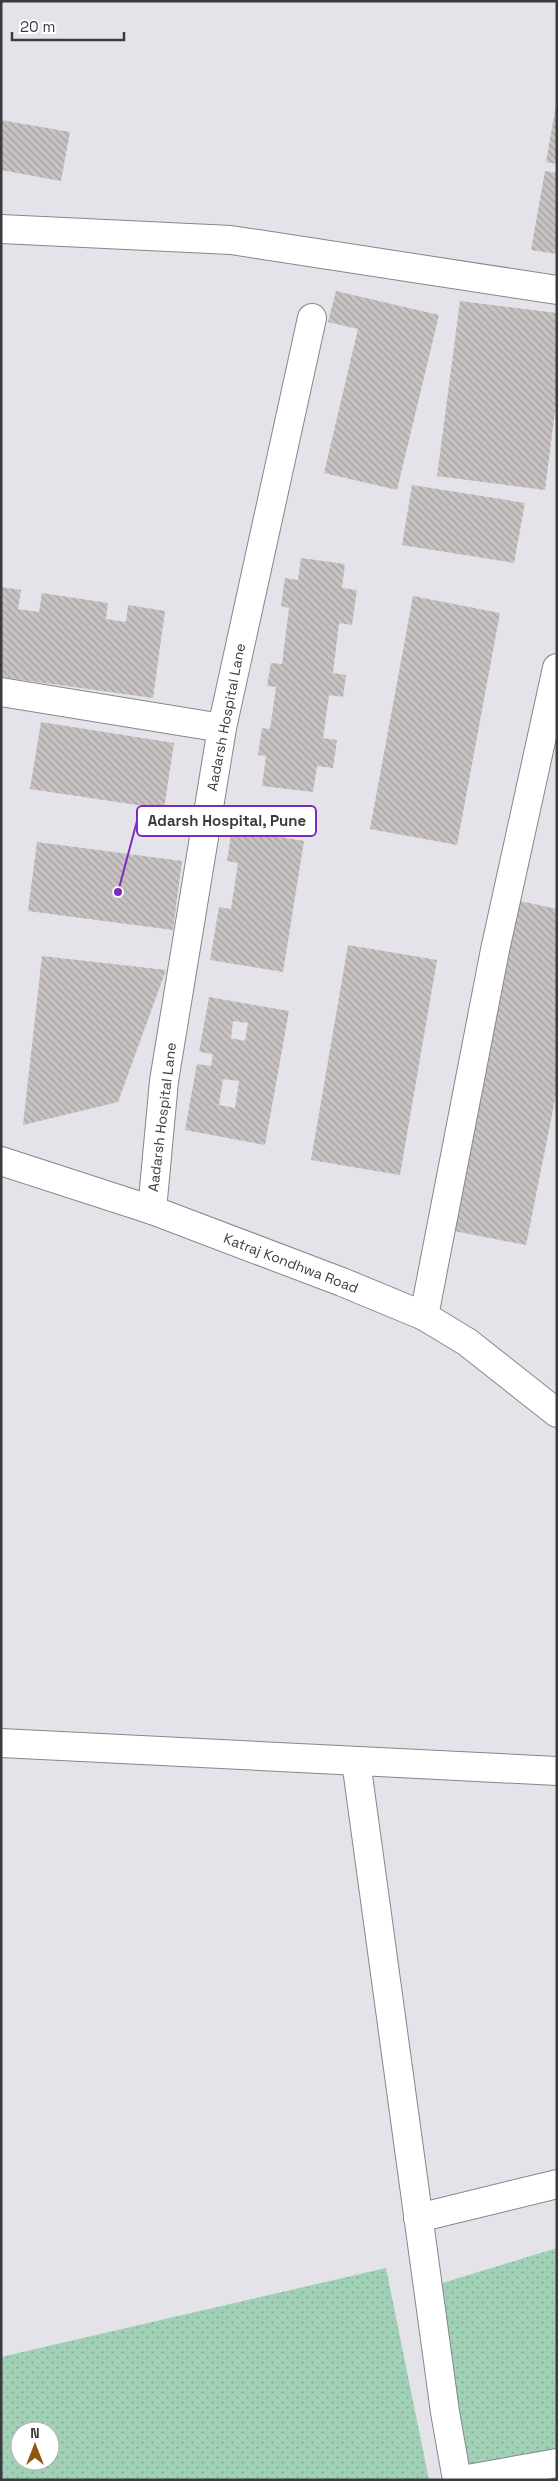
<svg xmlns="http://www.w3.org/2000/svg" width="558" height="2481" font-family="'Space Grotesk',sans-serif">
<defs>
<pattern id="grass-dots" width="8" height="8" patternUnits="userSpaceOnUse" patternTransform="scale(1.25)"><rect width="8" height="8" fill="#a0d1b6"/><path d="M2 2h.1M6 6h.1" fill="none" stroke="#84ab95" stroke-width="1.8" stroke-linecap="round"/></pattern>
<pattern id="building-back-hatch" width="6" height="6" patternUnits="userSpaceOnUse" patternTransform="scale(1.25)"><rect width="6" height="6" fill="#c8c2c2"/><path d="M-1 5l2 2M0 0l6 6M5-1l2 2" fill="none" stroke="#a49f9f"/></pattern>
</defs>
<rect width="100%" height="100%" fill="#e3e3e9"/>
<g fill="url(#grass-dots)" fill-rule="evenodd">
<path d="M557,2248V2480H469L436,2285Z"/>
<path d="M386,2268L429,2480H1V2357ZM20,2431H50V2461H20Z"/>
</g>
<g fill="url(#building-back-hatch)" fill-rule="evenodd">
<path d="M556,105H557V164L546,162Z"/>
<path d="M1,120L70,132L61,181L1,170Z"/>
<path d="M545,171L557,173V254L531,250Z"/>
<path d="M336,291L439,315L397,490L324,473L358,329L328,322Z"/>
<path d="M460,301L557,313V396L545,490L437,476Z"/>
<path d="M412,485L525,503L514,563L402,545Z"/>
<path d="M301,558L345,564L342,588L357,590L352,625L339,623L333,673L346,675L343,697L329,695L323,738L337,740L333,768L317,766L313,792L262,786L266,756L258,755L262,728L270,729L276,687L267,686L271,663L282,664L289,608L281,606L285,578L298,580Z"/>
<path d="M1,587L21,590L18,609L39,612L42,593L108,603L106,619L126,622L128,605L165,611L153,698L1,677Z"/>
<path d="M413,596L500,613L457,845L370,829Z"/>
<path d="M41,722L174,743L164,809L30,789Z"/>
<path d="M232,829L304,841L283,972L210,960L219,907L231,909L238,863L227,861Z"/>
<path d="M37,842L182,861L173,930L28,911Z"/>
<path d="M515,900L557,909V1090L526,1245L449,1230Z"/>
<path d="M348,945L437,960L400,1175L311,1160Z"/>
<path d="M42,956L166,970L118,1102L23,1125Z"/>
<path d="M209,997L289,1011L265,1145L185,1130L197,1064L211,1066L213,1054L199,1052ZM233,1021L248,1023L245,1041L231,1038ZM223,1079L239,1081L235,1108L219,1105Z"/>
</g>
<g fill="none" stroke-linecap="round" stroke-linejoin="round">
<g stroke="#86868b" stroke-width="30">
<g id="minor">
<path d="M1,229L231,240L557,290"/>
<path d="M1,692L222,728"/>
<path d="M152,1210L164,1081L222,728L312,318"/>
<path d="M424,1316L495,950L557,668"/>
<path d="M1,1743L557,1771"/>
<path d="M356,1761L445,2412L457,2480"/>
<path d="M418,2218L557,2184"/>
</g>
</g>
<g stroke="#86868b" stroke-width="30">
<g id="highway">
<path d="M1,1161L152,1210L342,1282L424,1316L467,1342L557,1413"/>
<path d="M462,2480L557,2463"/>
</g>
</g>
<use href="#minor" stroke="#fff" stroke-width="28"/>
<use href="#highway" stroke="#fff" stroke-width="28"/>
</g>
<g text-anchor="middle" stroke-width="5" stroke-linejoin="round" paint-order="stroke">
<g font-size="14" fill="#3b3b3e" stroke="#fff">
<text transform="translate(226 717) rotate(-79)" y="5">Aadarsh Hospital Lane</text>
<text transform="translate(162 1117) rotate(-83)" y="5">Aadarsh Hospital Lane</text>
<text transform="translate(291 1263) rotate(21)" y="5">Katraj Kondhwa Road</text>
</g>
</g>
<path fill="none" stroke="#7b2cbf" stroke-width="2" d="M118 892L137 821"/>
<circle fill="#7b2cbf" stroke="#fff" stroke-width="2" cx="118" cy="892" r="5"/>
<rect fill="#fff" stroke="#7b2cbf" stroke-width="2" x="137" y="806" width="179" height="30" rx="5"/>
<g font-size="15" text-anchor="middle" font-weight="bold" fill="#3b3b3e">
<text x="227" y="826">Adarsh Hospital, Pune</text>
</g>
<rect width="558" height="2481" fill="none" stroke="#3b3b3e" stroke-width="5"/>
<g transform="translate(35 2446)"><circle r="24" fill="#ffffff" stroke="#b1b1b2"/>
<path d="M0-4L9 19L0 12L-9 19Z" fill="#8e560e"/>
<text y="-8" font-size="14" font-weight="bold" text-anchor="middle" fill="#3b3b3e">N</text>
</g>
<path d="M12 32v8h112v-8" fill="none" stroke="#3b3b3e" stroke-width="2.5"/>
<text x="20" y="32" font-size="15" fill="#3b3b3e" stroke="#ffffff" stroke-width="4" paint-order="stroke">20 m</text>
</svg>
